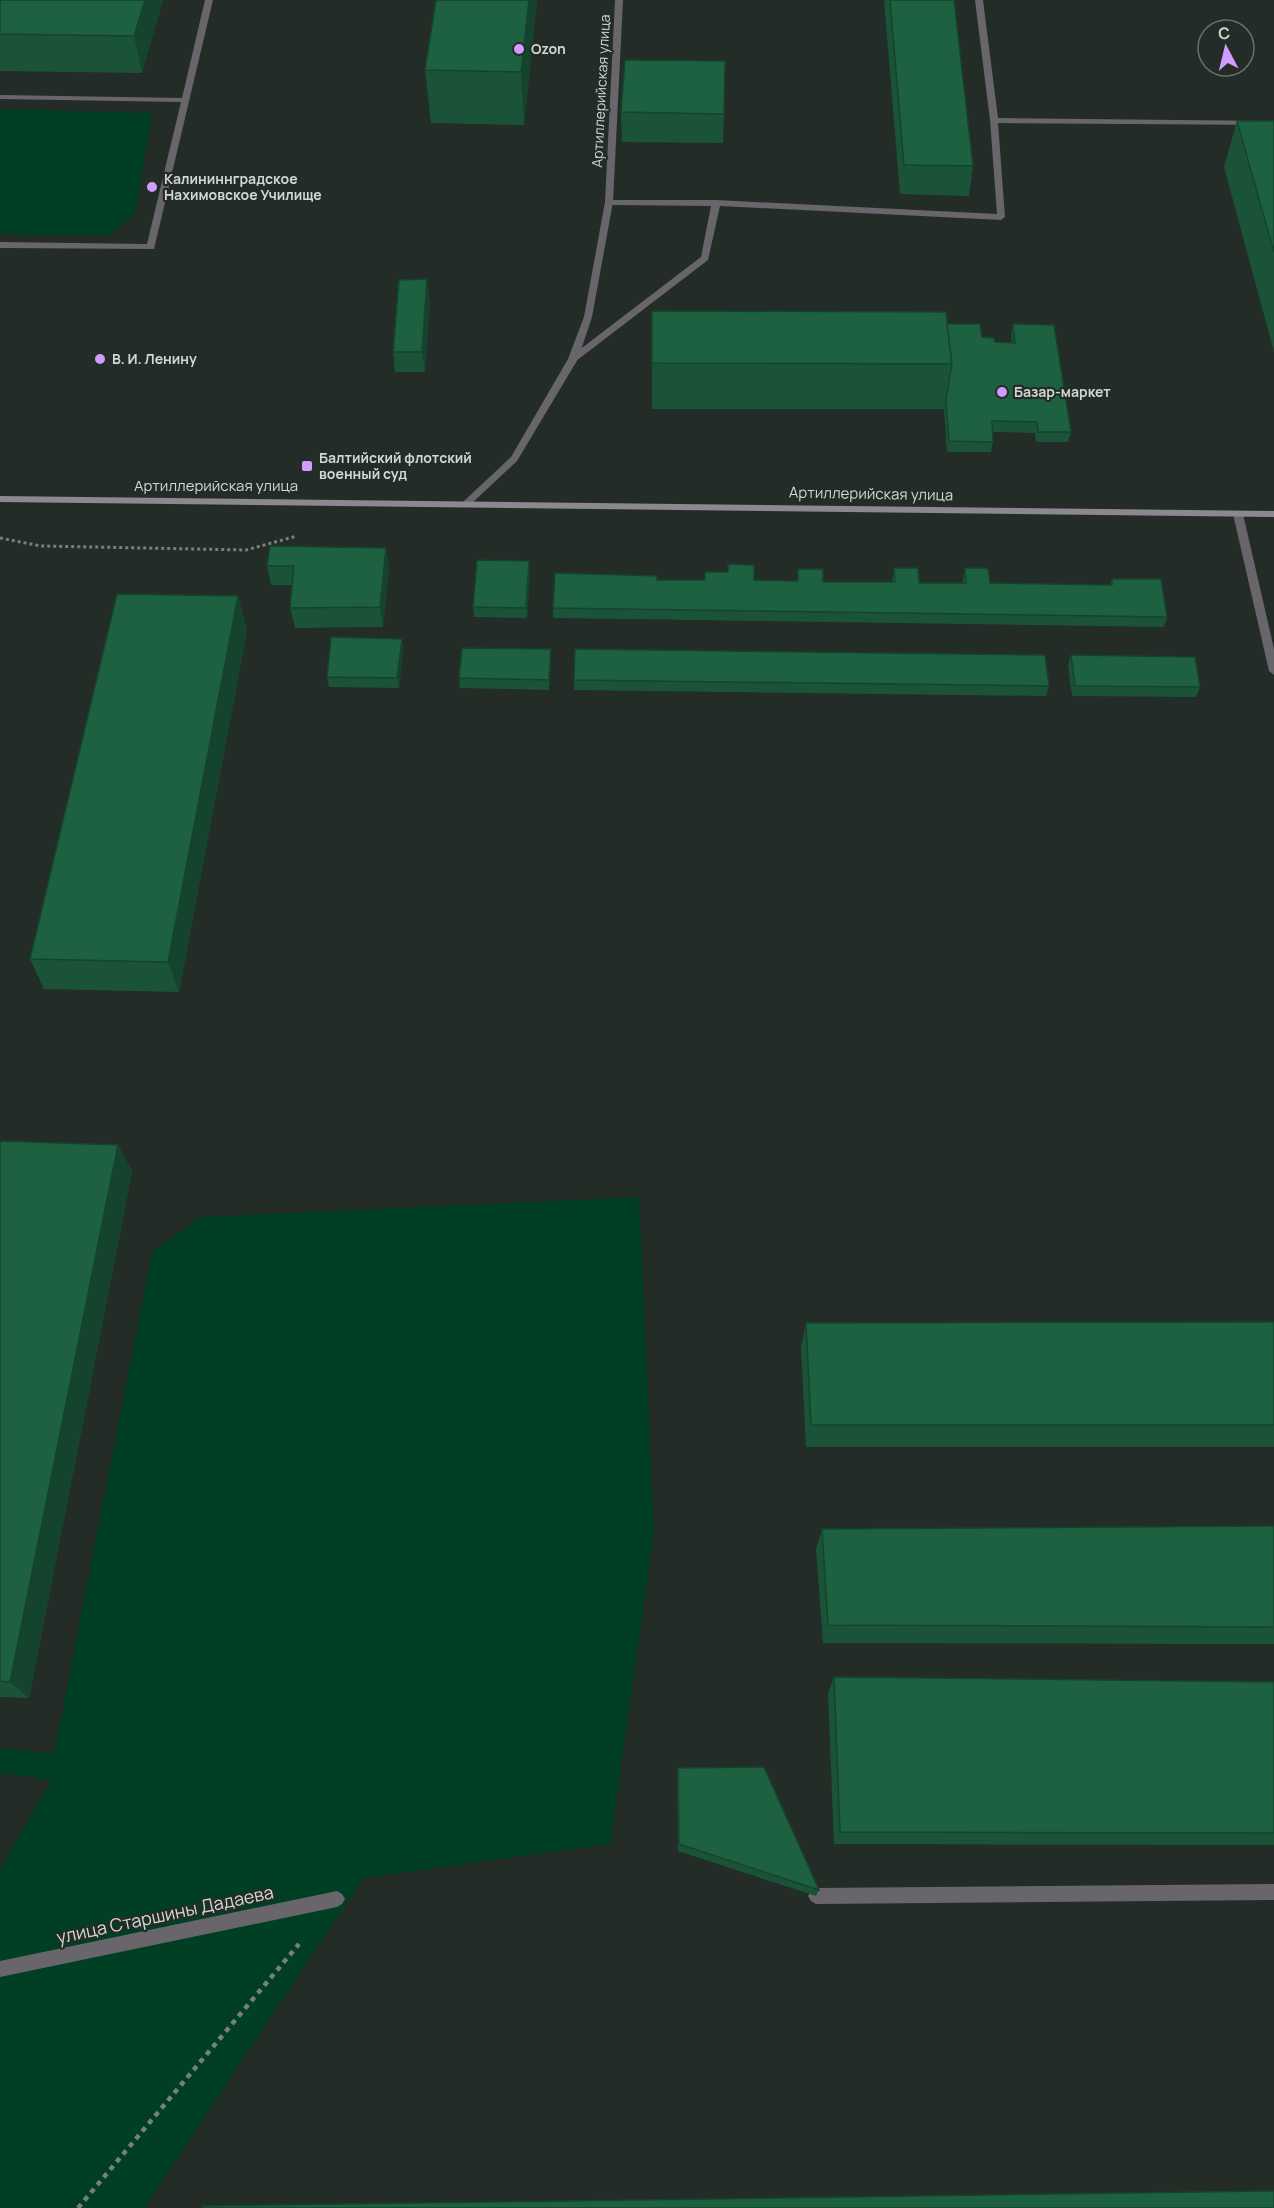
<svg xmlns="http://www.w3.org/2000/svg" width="1274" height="2208" font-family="Manrope,sans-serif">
<rect width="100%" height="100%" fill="#242c27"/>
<g fill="#013f25">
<path d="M0,109L152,113L135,214L109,236L0,234Z"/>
<path d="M639,1197L654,1532L610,1844L363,1878L144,2208H0V1870L51,1780L0,1773V1748L54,1754L152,1252L201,1217Z"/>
</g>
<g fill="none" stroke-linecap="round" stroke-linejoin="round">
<path stroke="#79807c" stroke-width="3" stroke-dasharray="3 3" stroke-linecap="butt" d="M0,538L41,546L246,550L297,536"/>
<path stroke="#79807c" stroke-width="4.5" stroke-dasharray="5 5" stroke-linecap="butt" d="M78,2208L299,1944"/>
<g fill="#68666a" fill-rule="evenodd">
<path d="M205,0H213L154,249L0,248V242L147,244L181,102L0,99V95L182,98Z"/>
<path d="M975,0H983L998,118L1274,121V125L998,123L1005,217L1001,220L720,206L708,260L576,361H570V357L701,257L711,206L609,205L605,202L606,200H716L997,214L990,120Z"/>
<path d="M1238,511L1243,514L1274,649V675L1269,671L1233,514Z"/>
<path d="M1274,1884V1900L816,1904L811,1901L808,1896L811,1891L816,1888Z"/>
</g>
<g fill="#68666a" fill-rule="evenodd">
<path d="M615,0H623L613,202L592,317L578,359L517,461L470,505H464V501L511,457L568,359L584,317L605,202Z"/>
<path d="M337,1891L342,1894L345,1899L342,1904L337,1907L0,1977V1961Z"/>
</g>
<path fill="#8b888f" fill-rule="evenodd" d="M0,496L1274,511V517L0,502Z"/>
</g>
<g fill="#1a5338">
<path d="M0,0H163L142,73L0,71Z"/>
<path d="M537,0L524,125L431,123L425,70Z"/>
<path d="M884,0H954L973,166L969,196L900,194Z"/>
<path d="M621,112L724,114L723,143L622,142Z"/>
<path d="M1237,121H1274V352L1224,167Z"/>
<path d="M430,300L425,372H395L393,352Z"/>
<path d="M652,311L947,324L995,342L1012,343L1011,335L1013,324L1071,432L1068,442H1036L1035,433L993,432V442L991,452H947L944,409H652Z"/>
<path d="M386,548L389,568L383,627L295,628L290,608L293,585H271L267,566Z"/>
<path d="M529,561L530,571L527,618L474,617L473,607Z"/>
<path d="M728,564L754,580L797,581L798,569L823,582H892L894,568L919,583H963V578L965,568L990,583L1110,585L1112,579L1167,617L1164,627L553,618V608L657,580H704L728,572Z"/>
<path d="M238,596L247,631L179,992L44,989L30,959Z"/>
<path d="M402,639L403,649L399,688L329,687L327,677Z"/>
<path d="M1071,655L1200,687L1196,697L1072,696L1068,665Z"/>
<path d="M551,659L549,690L460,688L459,678Z"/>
<path d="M574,680L1049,686L1046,696L574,690Z"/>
<path d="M0,1141L118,1145L132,1172L29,1698L0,1697Z"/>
<path d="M1274,1322V1447H806L801,1348L806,1323Z"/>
<path d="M1274,1526V1644L823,1643L816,1549L822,1529Z"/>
<path d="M834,1677L1274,1682V1845L834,1844L828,1693Z"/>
<path d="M678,1768L819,1890L816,1896L678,1851L677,1776Z"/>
</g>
<g fill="#15442e">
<path d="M145,0H163L142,73L134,36Z"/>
<path d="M529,0H537L524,125L521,72Z"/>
<path d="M427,279L430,300L425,372L422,352Z"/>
<path d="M386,548L389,568L383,627L380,607Z"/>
<path d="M529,561L530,571L527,618L526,608Z"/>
<path d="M238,596L247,631L179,992L168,962Z"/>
<path d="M402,639L403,649L399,688L397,678Z"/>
<path d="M551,649V659L549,690V680Z"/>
<path d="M118,1145L132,1172L29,1698L10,1682Z"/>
</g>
<g fill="#1e6141" stroke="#15442e" stroke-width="1.5">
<path d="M0,0H145L134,36L0,34Z"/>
<path d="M436,0H529L521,72L425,70Z"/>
<path d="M890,0H954L973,166L904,165Z"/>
<path d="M625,60L725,61L724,114L621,112Z"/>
<path d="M1237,121H1274V252Z"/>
<path d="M427,279L422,352H393L399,280Z"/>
<path d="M652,311L946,312L952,364L652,363Z"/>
<path d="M947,324H980L982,337L994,338L995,342L1015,343L1013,324L1054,325L1071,432H1038L1037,422L992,421L993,442L949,441L946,400L952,364Z"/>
<path d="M270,546L386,548L380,607L290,608L294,566H267Z"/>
<path d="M477,560L529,561L526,608L473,607Z"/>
<path d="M728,564L754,565V580L798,581V569H823V582H895L894,568H918L919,583H966L965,568H988L990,583L1112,585V579H1161L1167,617L553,608L555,573L657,576V580H705V572H728Z"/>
<path d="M117,594L238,596L168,962L30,959Z"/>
<path d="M331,637L402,639L397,678L327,677Z"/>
<path d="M462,648L551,649L549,680L459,678Z"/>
<path d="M575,649L1045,655L1049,686L574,680Z"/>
<path d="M1071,655L1195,657L1200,687L1075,686Z"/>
<path d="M0,1141L118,1145L10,1682L0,1681Z"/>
<path d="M1274,1322V1425H811L806,1323Z"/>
<path d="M1274,1526V1627L828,1625L822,1529Z"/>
<path d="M834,1677L1274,1682V1833L840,1832Z"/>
<path d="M764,1767L819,1890L679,1844L678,1768Z"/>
<path d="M1274,2191V2208H203V2206Z"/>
</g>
<g fill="#d09dff" stroke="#242c27" stroke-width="2">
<circle cx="519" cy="49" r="6"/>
<circle cx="152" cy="187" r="6"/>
<circle cx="100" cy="359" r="6"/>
<circle cx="1002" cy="392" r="6"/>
<rect x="301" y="460" width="12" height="12" rx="3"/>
</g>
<g text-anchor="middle" stroke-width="4.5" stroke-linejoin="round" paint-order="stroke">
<g font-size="14" font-weight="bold" fill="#d1d7d3" stroke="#242c27" text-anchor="start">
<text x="531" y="54">Ozon</text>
<text x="164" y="184">Калининнградское<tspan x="164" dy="16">Нахимовское Училище</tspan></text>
<text x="112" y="364">В. И. Ленину</text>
<text x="1014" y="397">Базар-маркет</text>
<text x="319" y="463">Балтийский флотский<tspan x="319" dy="16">военный суд</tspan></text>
</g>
<g font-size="14" fill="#d1d7d3" stroke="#242c27">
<text transform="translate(601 91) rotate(-87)" y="5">Артиллерийская улица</text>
</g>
<g font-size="15" fill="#d1d7d3" stroke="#242c27">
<text x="216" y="491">Артиллерийская улица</text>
<text transform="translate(871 494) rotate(1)" y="5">Артиллерийская улица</text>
</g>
<g font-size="18" fill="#d1d7d3" stroke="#242c27">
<text transform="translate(165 1915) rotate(-12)" y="6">улица Старшины Дадаева</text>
</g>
</g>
<g transform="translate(1226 48) rotate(353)"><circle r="28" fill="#242c27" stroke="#69706c" stroke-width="1.5"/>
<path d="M0-4.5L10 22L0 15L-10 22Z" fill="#d09dff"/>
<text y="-9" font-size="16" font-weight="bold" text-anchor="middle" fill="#d1d7d3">С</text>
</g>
</svg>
